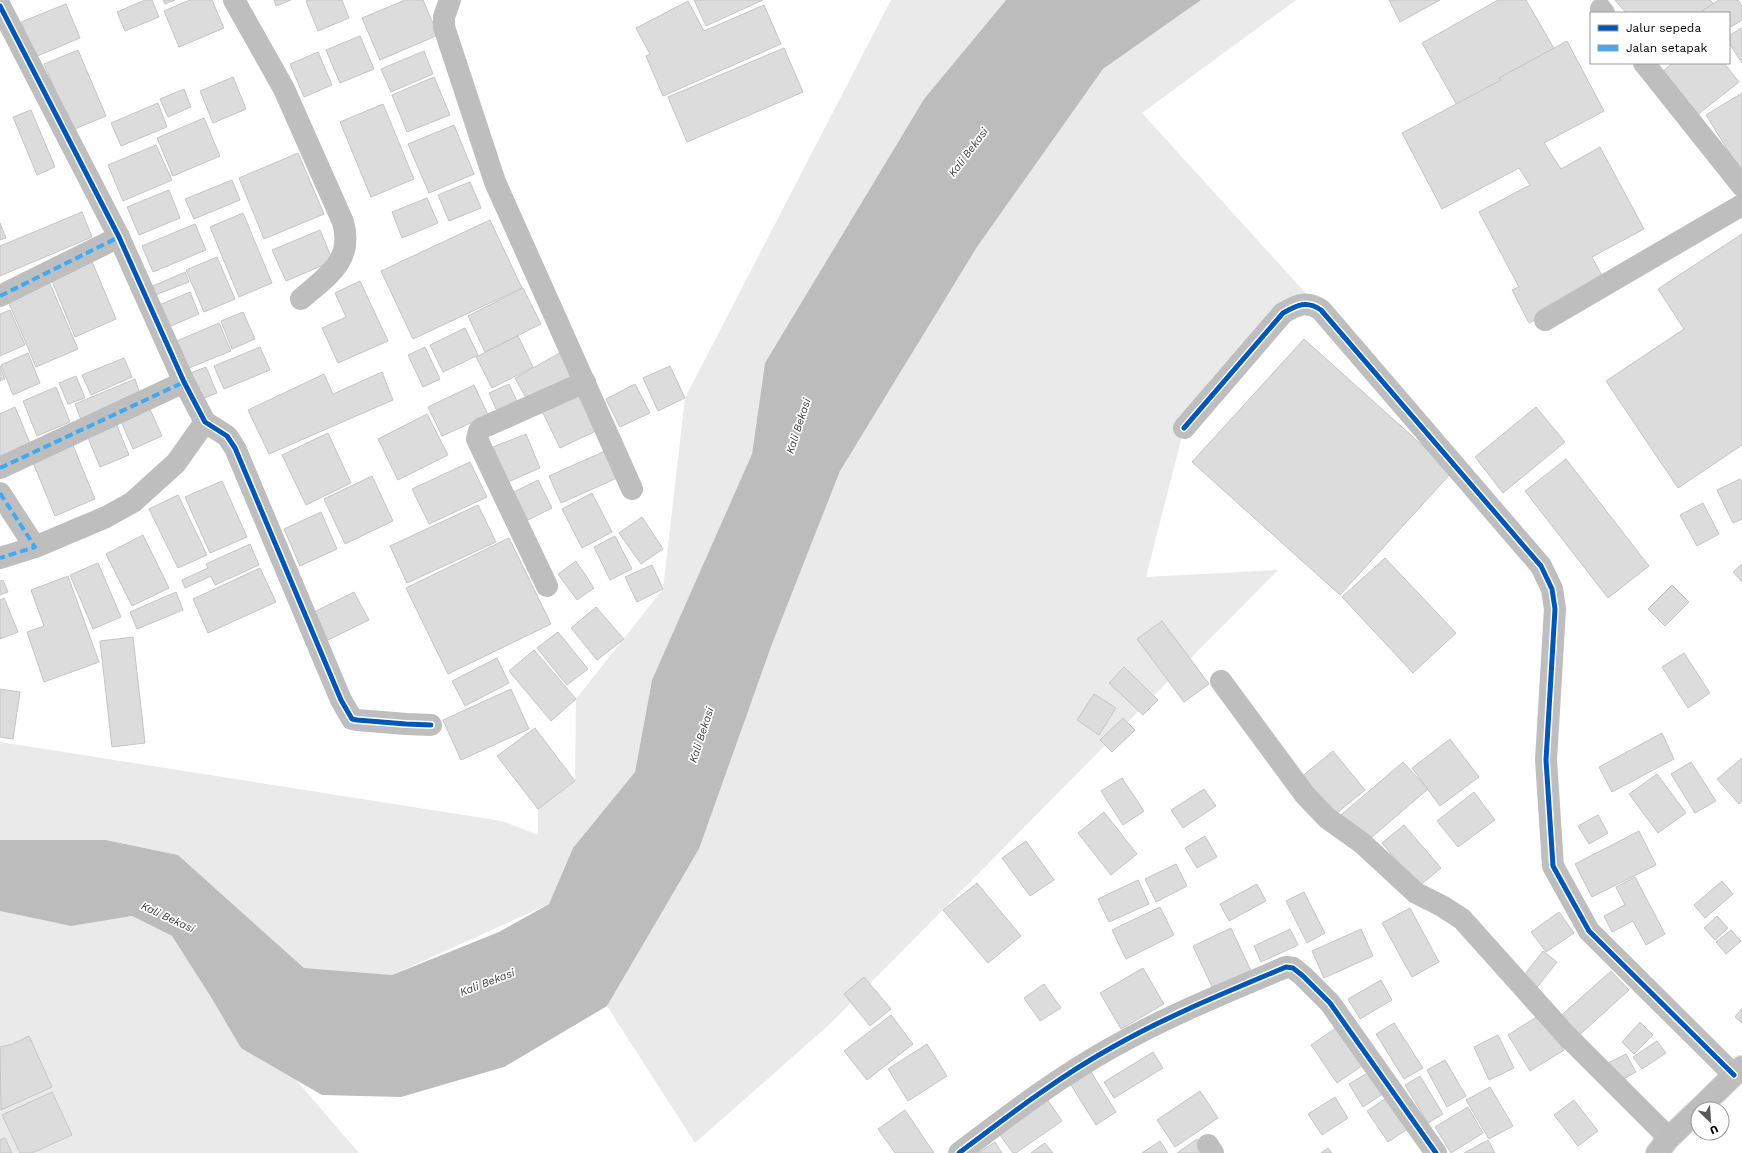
<svg xmlns="http://www.w3.org/2000/svg" width="1742" height="1153" font-family="'Work Sans',sans-serif">
<rect width="100%" height="100%" fill="#fff"/>
<g fill="#eaeaea">
<path d="M891,0H1006L924,99L765,363L752,454L652,680L635,772L573,848L549,904L392,975L304,968L178,855L106,840H0V742L502,821L538,835V809L575,781L576,699L663,589L685,398Z"/>
<path d="M1201,0H1296L1142,113L1321,310L1305,303L1184,428L1146,577L1278,570L831,1023L695,1143L607,1006L699,849L772,644L840,471L977,247L1103,69Z"/>
<path d="M0,911L71,926L132,916L172,936L359,1153H0Z"/>
</g>
<path fill="#bcbcbc" d="M1006,0H1201L1103,69L977,247L840,471L772,644L699,849L607,1006L504,1067L401,1097L322,1095L241,1048L211,997L172,936L132,916L71,926L0,911V840H106L178,855L304,968L392,975L499,932L549,904L573,848L635,772L652,680L752,454L765,363L924,99Z"/>
<g fill="#dcdcdc" stroke="#c5c5c5">
<path d="M145,0H152L159,17L125,31L117,12Z"/>
<path d="M163,0H175L165,4Z"/>
<path d="M190,0H212L224,28L179,47L164,11Z"/>
<path d="M274,0H291L276,6Z"/>
<path d="M309,0H342L349,18L318,31L306,1Z"/>
<path d="M405,0H423L438,35L380,60L362,18Z"/>
<path d="M694,0H763L706,26Z"/>
<path d="M1389,0H1440L1400,22Z"/>
<path d="M1498,0H1526L1556,52L1458,107L1422,43Z"/>
<path d="M1615,0H1710L1716,7L1708,13H1626Z"/>
<path d="M1719,0H1738L1742,6V20L1729,28V13H1703L1702,11Z"/>
<path d="M688,1L704,31L764,5L781,44L663,96L646,56L650,54L636,28Z"/>
<path d="M66,4L80,38L35,57L21,22Z"/>
<path d="M1741,28L1742,29V63L1729,43V36Z"/>
<path d="M360,36L374,69L340,83L326,50Z"/>
<path d="M1567,41L1604,111L1544,143L1561,169L1600,147L1644,229L1592,257L1606,283L1529,323L1512,290L1519,287L1479,212L1530,185L1519,168L1442,209L1402,133L1501,80L1499,78Z"/>
<path d="M784,48L803,92L687,142L668,97Z"/>
<path d="M78,50L106,116L72,130L44,64Z"/>
<path d="M424,51L433,74L391,92L381,69Z"/>
<path d="M318,52L332,85L304,97L290,64Z"/>
<path d="M1673,63H1724L1739,82L1696,116L1662,72Z"/>
<path d="M233,77L246,109L213,123L200,91Z"/>
<path d="M434,77L450,115L407,132L392,95Z"/>
<path d="M184,89L191,107L168,117L160,99Z"/>
<path d="M1742,93V173L1706,115Z"/>
<path d="M158,103L167,127L121,146L111,123Z"/>
<path d="M383,104L414,179L371,197L340,122Z"/>
<path d="M31,110L55,167L37,175L13,117Z"/>
<path d="M204,118L220,156L173,176L157,138Z"/>
<path d="M454,125L474,174L429,193L408,144Z"/>
<path d="M156,145L172,180L123,201L108,165Z"/>
<path d="M298,153L324,214L264,239L239,178Z"/>
<path d="M232,180L240,200L194,219L185,199Z"/>
<path d="M470,182L481,208L449,221L438,195Z"/>
<path d="M169,190L180,218L139,235L127,207Z"/>
<path d="M427,198L438,223L402,238L392,212Z"/>
<path d="M82,212L92,237L0,276V246Z"/>
<path d="M243,213L272,283L239,297L210,227Z"/>
<path d="M490,220L522,288L413,339L381,271Z"/>
<path d="M0,223L6,238L0,240Z"/>
<path d="M195,224L206,250L153,272L142,246Z"/>
<path d="M320,230L333,261L286,281L272,250Z"/>
<path d="M1742,234V445L1678,488L1606,381L1684,329L1658,289Z"/>
<path d="M217,257L235,299L204,312L186,270Z"/>
<path d="M91,259L116,319L75,337L50,276Z"/>
<path d="M185,272L189,282L150,297L146,289Z"/>
<path d="M48,279L78,349L36,367L6,296Z"/>
<path d="M360,281L388,341L338,363L322,328L346,317L335,293Z"/>
<path d="M523,288L541,324L485,352L468,316Z"/>
<path d="M190,292L199,314L166,328L157,306Z"/>
<path d="M10,310L25,345L0,356V314Z"/>
<path d="M243,312L255,339L232,349L221,321Z"/>
<path d="M219,323L231,351L184,370L172,343Z"/>
<path d="M465,328L478,355L443,372L430,345Z"/>
<path d="M518,336L533,367L492,388L476,357Z"/>
<path d="M1304,339L1452,472L1340,595L1192,462Z"/>
<path d="M260,347L270,370L224,389L214,366Z"/>
<path d="M425,347L440,379L423,387L408,355Z"/>
<path d="M563,351L578,379L530,405L515,378Z"/>
<path d="M28,353L40,383L13,395L1,365Z"/>
<path d="M124,358L132,377L91,395L82,375Z"/>
<path d="M0,366L5,379L0,381Z"/>
<path d="M670,366L685,398L658,411L643,378Z"/>
<path d="M206,367L217,393L199,400L188,374Z"/>
<path d="M382,372L393,400L269,454L248,410L324,374L333,394Z"/>
<path d="M76,376L85,398L68,404L59,383Z"/>
<path d="M135,379L140,395L83,425L75,404Z"/>
<path d="M509,384L520,408L500,418L489,393Z"/>
<path d="M635,384L650,413L620,427L606,399Z"/>
<path d="M474,385L488,415L442,436L428,407Z"/>
<path d="M56,387L70,422L37,436L23,401Z"/>
<path d="M583,392L600,429L560,448L542,411Z"/>
<path d="M15,407L32,448L0,462V414Z"/>
<path d="M149,407L162,436L133,449L120,419Z"/>
<path d="M1536,407L1565,442L1503,493L1475,457Z"/>
<path d="M427,414L448,455L398,480L378,439Z"/>
<path d="M115,421L129,455L100,467L86,433Z"/>
<path d="M328,433L351,483L306,505L282,455Z"/>
<path d="M526,434L540,468L508,482L493,447Z"/>
<path d="M72,443L95,499L55,516L32,460Z"/>
<path d="M605,451L617,478L561,503L549,476Z"/>
<path d="M1566,459L1649,566L1608,598L1525,491Z"/>
<path d="M470,462L487,497L429,524L412,489Z"/>
<path d="M372,476L393,521L345,544L324,499Z"/>
<path d="M1740,479L1742,482V519L1733,523L1717,490Z"/>
<path d="M538,480L552,508L528,520L514,492Z"/>
<path d="M222,481L247,537L210,553L185,497Z"/>
<path d="M592,493L612,532L582,548L562,509Z"/>
<path d="M178,495L207,555L178,568L149,509Z"/>
<path d="M1703,503L1719,534L1697,546L1680,515Z"/>
<path d="M478,505L496,542L407,583L390,546Z"/>
<path d="M321,512L337,549L300,566L284,529Z"/>
<path d="M642,517L663,549L641,564L619,533Z"/>
<path d="M143,535L169,588L132,606L106,554Z"/>
<path d="M615,536L632,569L610,580L594,547Z"/>
<path d="M509,538L551,624L448,674L406,588Z"/>
<path d="M250,544L259,565L215,585L211,576L185,588L182,580L208,568L206,564Z"/>
<path d="M1385,558L1456,633L1413,673L1342,597Z"/>
<path d="M576,561L594,588L577,600L558,574Z"/>
<path d="M98,563L121,617L93,629L70,575Z"/>
<path d="M1742,564V582L1733,572Z"/>
<path d="M652,565L663,589L637,602L625,577Z"/>
<path d="M260,568L276,602L208,633L193,599Z"/>
<path d="M68,576L99,662L44,682L27,632L44,626L31,590Z"/>
<path d="M3,580L8,592L0,595V581Z"/>
<path d="M1672,585L1689,602L1665,626L1648,609Z"/>
<path d="M176,592L183,610L137,629L130,612Z"/>
<path d="M354,592L369,620L328,640L314,612Z"/>
<path d="M4,598L18,632L0,639V600Z"/>
<path d="M596,607L624,639L597,660L571,628Z"/>
<path d="M1162,621L1209,684L1184,702L1137,639Z"/>
<path d="M558,632L588,669L567,685L537,648Z"/>
<path d="M133,637L145,743L112,747L100,641Z"/>
<path d="M534,650L576,699L551,721L509,671Z"/>
<path d="M1684,653L1710,693L1688,708L1662,667Z"/>
<path d="M497,658L509,683L465,706L452,681Z"/>
<path d="M1124,667L1158,700L1143,715L1109,683Z"/>
<path d="M0,689L20,692L13,739L0,737Z"/>
<path d="M511,689L529,729L461,760L443,720Z"/>
<path d="M1094,694L1116,708L1099,735L1077,720Z"/>
<path d="M1123,718L1135,730L1112,752L1100,740Z"/>
<path d="M535,728L575,781L538,809L497,756Z"/>
<path d="M1662,733L1674,759L1612,792L1599,767Z"/>
<path d="M1450,739L1479,777L1440,806L1412,768Z"/>
<path d="M1333,751L1365,790L1332,817L1300,778Z"/>
<path d="M1742,758V801L1739,804L1717,779Z"/>
<path d="M1403,762L1428,789L1365,843L1341,815Z"/>
<path d="M1691,762L1716,801L1695,813L1671,774Z"/>
<path d="M1657,774L1686,813L1658,833L1629,794Z"/>
<path d="M1122,778L1144,811L1123,825L1101,791Z"/>
<path d="M1204,789L1216,806L1183,828L1171,810Z"/>
<path d="M1474,792L1495,820L1458,847L1437,821Z"/>
<path d="M1104,812L1137,854L1111,875L1078,833Z"/>
<path d="M1598,815L1608,833L1589,844L1578,826Z"/>
<path d="M1404,825L1441,868L1418,887L1382,843Z"/>
<path d="M1639,831L1656,865L1592,897L1575,864Z"/>
<path d="M1205,836L1217,857L1197,868L1185,848Z"/>
<path d="M1026,841L1054,880L1030,896L1002,858Z"/>
<path d="M1176,864L1187,886L1156,902L1145,879Z"/>
<path d="M1635,877L1665,934L1646,945L1633,921L1612,932L1604,916L1625,905L1616,887Z"/>
<path d="M1138,880L1149,904L1109,922L1098,899Z"/>
<path d="M1722,881L1733,894L1705,918L1694,905Z"/>
<path d="M977,883L1021,936L988,963L943,910Z"/>
<path d="M1257,884L1266,901L1229,921L1220,904Z"/>
<path d="M1304,892L1325,933L1307,943L1286,901Z"/>
<path d="M1160,907L1174,935L1126,959L1112,930Z"/>
<path d="M1410,908L1439,962L1412,977L1382,923Z"/>
<path d="M1559,912L1574,933L1546,952L1531,932Z"/>
<path d="M1717,916L1728,928L1715,940L1704,928Z"/>
<path d="M1231,928L1251,971L1213,989L1193,946Z"/>
<path d="M1290,929L1298,945L1261,962L1254,946Z"/>
<path d="M1361,929L1373,956L1324,978L1312,951Z"/>
<path d="M1731,930L1741,941L1726,954L1716,942Z"/>
<path d="M1543,951L1557,962L1535,990L1521,979Z"/>
<path d="M1143,968L1164,1004L1121,1029L1100,993Z"/>
<path d="M1611,971L1629,990L1574,1040L1556,1020Z"/>
<path d="M864,977L891,1009L870,1026L844,994Z"/>
<path d="M1381,980L1392,1000L1360,1019L1348,999Z"/>
<path d="M1044,984L1061,1008L1040,1021L1024,998Z"/>
<path d="M1742,1008V1023L1735,1017Z"/>
<path d="M1541,1014L1564,1050L1530,1071L1508,1035Z"/>
<path d="M891,1015L913,1044L867,1080L844,1051Z"/>
<path d="M1640,1022L1653,1035L1634,1054L1622,1042Z"/>
<path d="M1394,1023L1423,1068L1404,1079L1376,1034Z"/>
<path d="M1339,1026L1366,1063L1337,1083L1311,1045Z"/>
<path d="M1498,1035L1514,1068L1489,1080L1474,1047Z"/>
<path d="M29,1036L52,1087L1,1110L0,1047L13,1044Z"/>
<path d="M1657,1041L1666,1053L1642,1069L1633,1057Z"/>
<path d="M927,1044L947,1076L908,1101L888,1069Z"/>
<path d="M1153,1052L1163,1068L1114,1098L1104,1082Z"/>
<path d="M1626,1054L1636,1072L1616,1083L1606,1064Z"/>
<path d="M1445,1060L1466,1096L1447,1107L1427,1070Z"/>
<path d="M1374,1069L1387,1091L1363,1107L1349,1084Z"/>
<path d="M1091,1072L1116,1112L1096,1125L1071,1085Z"/>
<path d="M1420,1076L1443,1114L1428,1123L1405,1085Z"/>
<path d="M1490,1087L1513,1126L1489,1139L1466,1100Z"/>
<path d="M1200,1091L1218,1118L1175,1147L1157,1120Z"/>
<path d="M52,1092L72,1135L32,1153H20L2,1115Z"/>
<path d="M1391,1095L1412,1126L1388,1142L1367,1111Z"/>
<path d="M1335,1097L1348,1118L1322,1135L1308,1114Z"/>
<path d="M1046,1098L1062,1121L1016,1153H1013L997,1131Z"/>
<path d="M1574,1100L1598,1131L1578,1146L1554,1115Z"/>
<path d="M1468,1107L1483,1133L1451,1153L1435,1127Z"/>
<path d="M905,1110L934,1153H895L878,1129Z"/>
<path d="M5,1138L12,1153H0V1140Z"/>
<path d="M1197,1139L1206,1153H1177Z"/>
<path d="M1488,1140L1495,1153H1464Z"/>
<path d="M1160,1141L1168,1153H1142Z"/>
<path d="M995,1142L1002,1153H978Z"/>
<path d="M1045,1143L1053,1153H1031Z"/>
<path d="M1328,1148L1332,1153H1321Z"/>
</g>
<g fill="none" stroke-linecap="round" stroke-linejoin="round">
<g stroke="#dbdbdb" stroke-width="24">
<g id="major">
<path d="M1699,1109L1742,1067"/>
<path d="M1657,1153L1669,1138L1698,1110"/>
</g>
</g>
<g stroke="#bebebe" stroke-width="22">
<path d="M234,0L284,89L343,222C354,261 327,276 301,299"/>
<path d="M450,0L444,17V27L495,182L632,489"/>
<path d="M0,6L119,237L184,382L205,422L227,436L235,448L341,700L352,719L357,720L406,724L431,725"/>
<path d="M1601,9L1604,13"/>
<path d="M1644,63L1742,186"/>
<path d="M0,296L119,237"/>
<path d="M1545,320L1742,205"/>
<path d="M1184,428L1283,313C1297,305 1307,300 1321,310L1541,566L1552,589L1555,609L1546,760L1553,866L1589,931L1734,1075"/>
<path d="M0,468L184,382"/>
<path d="M0,493L35,547"/>
<path d="M0,558L35,547L106,517L133,502L176,463L205,422"/>
<path d="M547,586L477,439L479,431L482,428L585,382"/>
<path d="M1221,681L1305,795L1327,818L1362,843L1416,893L1442,906L1462,919L1566,1035L1669,1138"/>
<path d="M1208,1145L1213,1153"/>
<path d="M959,1153C1008,1116 1057,1078 1111,1048C1167,1016 1227,992 1286,967L1293,968L1303,976L1330,1003L1436,1153"/>
</g>
<use href="#major" stroke="#bdbdbd" stroke-width="22"/>
<g stroke="#3fa9f5" stroke-width="4" stroke-dasharray="8 4" stroke-linecap="butt">
<path d="M0,296L119,237"/>
<path d="M0,468L184,382"/>
<path d="M0,493L35,547L0,558"/>
</g>
<g stroke="#fff" stroke-width="8">
<g id="cycleway">
<path d="M0,6L119,237L184,382L205,422L227,436L235,448L341,700L352,719L357,720L406,724L431,725"/>
<path d="M1184,428L1283,313C1297,305 1307,300 1321,310L1541,566L1552,589L1555,609L1546,760L1553,866L1589,931L1734,1075"/>
<path d="M959,1153C1008,1116 1057,1078 1111,1048C1167,1016 1227,992 1286,967L1293,968L1303,976L1330,1003L1436,1153"/>
</g>
</g>
<use href="#cycleway" stroke="#0057b8" stroke-width="5"/>
</g>
<g text-anchor="middle" stroke-width="3.5" stroke-linejoin="round" paint-order="stroke">
<g font-size="11" font-style="italic" fill="#404040" stroke="#fff">
<text transform="translate(968 152) rotate(-53)" y="4">Kali Bekasi</text>
<text transform="translate(798 426) rotate(-72)" y="4">Kali Bekasi</text>
<text transform="translate(701 735) rotate(-72)" y="4">Kali Bekasi</text>
<text transform="translate(168 917) rotate(25)" y="4">Kali Bekasi</text>
<text transform="translate(487 982) rotate(-21)" y="4">Kali Bekasi</text>
</g>
</g>
<rect x="1590" y="12" width="140" height="52" fill="#ffffff" stroke="#999999"/>
<rect x="1598" y="25" width="20" height="6" fill="#0057b8" stroke="#999999"/>
<text x="1626" y="32" font-size="12" fill="#000000">Jalur sepeda</text>
<rect x="1598" y="45" width="20" height="6" fill="#3fa9f5" stroke="#999999"/>
<text x="1626" y="52" font-size="12" fill="#000000">Jalan setapak</text>
<g transform="translate(1710 1121) rotate(155)"><circle r="19" fill="#ffffff" stroke="#999999"/>
<path d="M0-3L7 15L0 10L-7 15Z" fill="#595959"/>
<text y="-6" font-size="11" font-weight="bold" text-anchor="middle" fill="#000000">U</text>
</g>
</svg>
